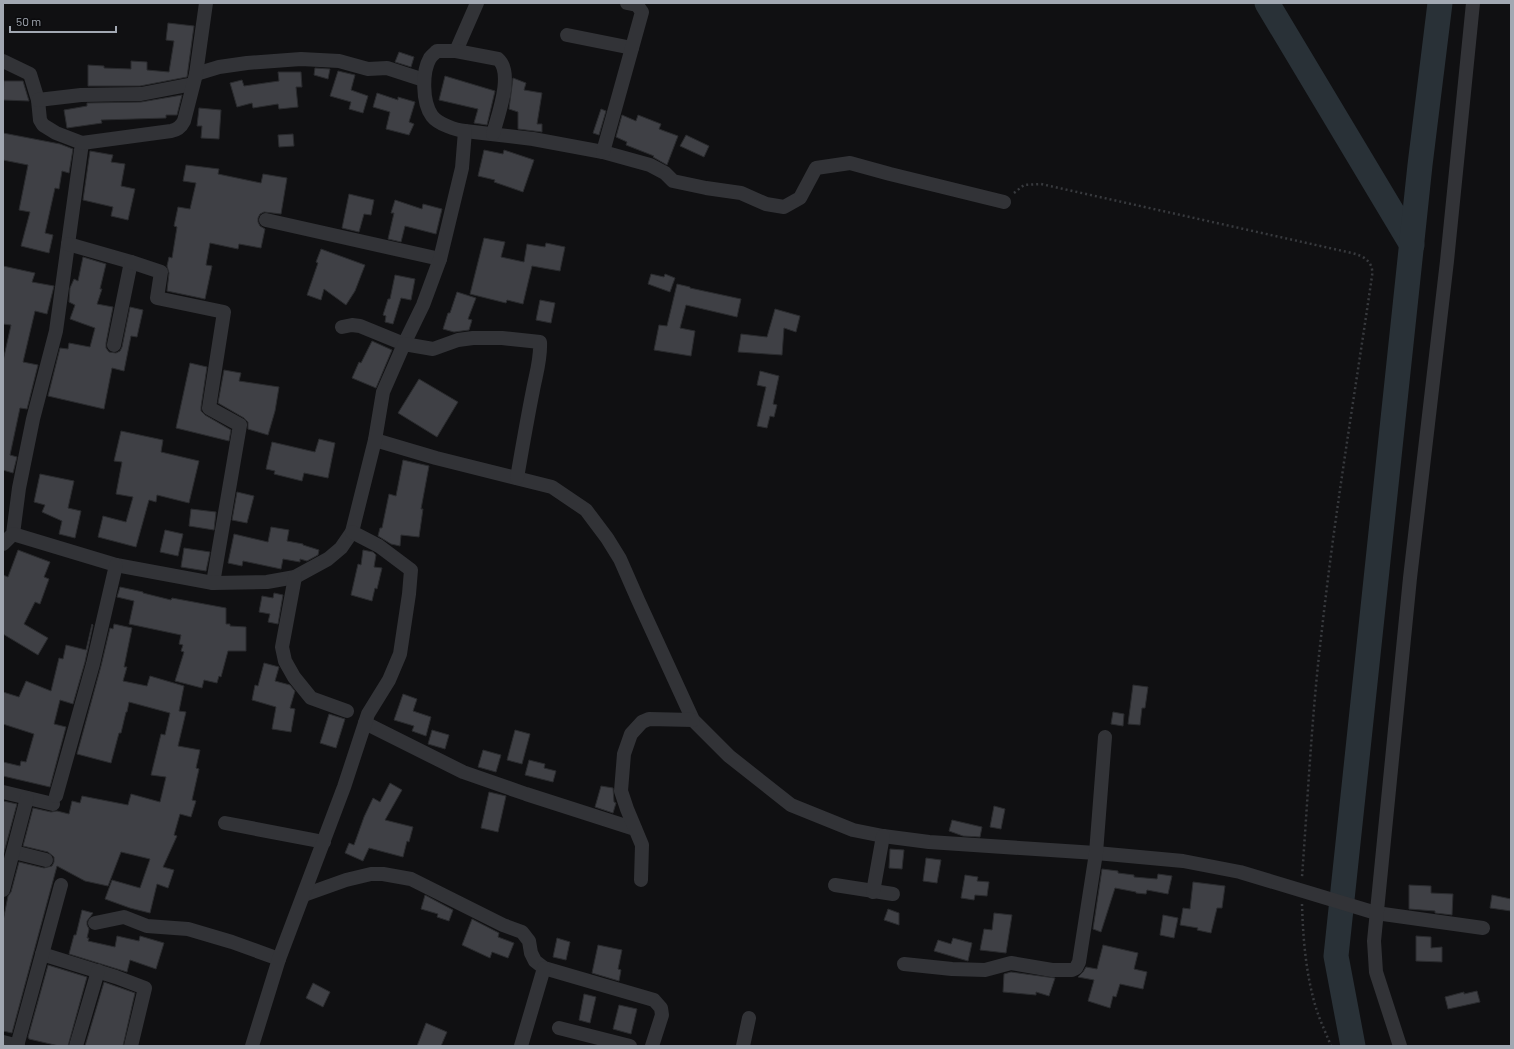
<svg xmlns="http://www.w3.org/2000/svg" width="1514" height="1049" font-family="Barlow,sans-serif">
<rect width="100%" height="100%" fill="#101012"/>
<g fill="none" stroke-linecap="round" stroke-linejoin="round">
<g stroke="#293137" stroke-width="25">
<path d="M1267,3L1412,245"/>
<path d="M1353,1046L1336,956L1420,165L1440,3"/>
</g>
</g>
<g fill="#3f4045" stroke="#2a2b2e">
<path d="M168,23L194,26L187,77L140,86H88V65L104,66V68L131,69V61L147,62V70L169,72L174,41L166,40Z"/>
<path d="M399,52L414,57L411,67L395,62Z"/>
<path d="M315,68L330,69L328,79L314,75Z"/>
<path d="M338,71L355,75L351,90L368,96L363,113L349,109L351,102L330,96Z"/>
<path d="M278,72H301L302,87H296L298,107L279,109L278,104L253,108L252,103L237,107L230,83L242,80L244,86L279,81Z"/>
<path d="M445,76L495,91L487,125L474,123L478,109L439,100Z"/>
<path d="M513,78L526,83L524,90L542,93L537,124H542V132L518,129V112L509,109Z"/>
<path d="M4,81H23L29,101L3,100Z"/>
<path d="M377,93L398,100V97L415,102L409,122L414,124L409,135L386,129L390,112L373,107Z"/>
<path d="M182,95L177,115H166V118L101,120L102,123L67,128L64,110L87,106V103L141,102Z"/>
<path d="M199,108L221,110L219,139L201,138L202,126H197Z"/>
<path d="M601,109L606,111L599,135L593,133Z"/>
<path d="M622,115L636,121L638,115L661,124L659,129L678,136L667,165L653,157L654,156L626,145L627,142L616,137Z"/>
<path d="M3,133L60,144L73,149L69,173L62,171L59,189L55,188L45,233L53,235L49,253L21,246L30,212L19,210L28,165L3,160Z"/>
<path d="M293,134L294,146L279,147L278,135Z"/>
<path d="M686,135L709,146L704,157L680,146Z"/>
<path d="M484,150L503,154L504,150L534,160L523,192L494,182L495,180L478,176Z"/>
<path d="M90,151L113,155L111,162L125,164L121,186L135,189L128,220L111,216L113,207L83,200Z"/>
<path d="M186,165L219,169L218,174L261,183L263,174L287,178L281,214L264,212L260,214L258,218V222L260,226L265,229L261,248L239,244L238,249L210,243L206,265L212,266L205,299L167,291L169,273L167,266L169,257L172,258L177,227L174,226L178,207L190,209L196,183L183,181Z"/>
<path d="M349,194L374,200L371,215L364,214L359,232L342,228Z"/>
<path d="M395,200L422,209L423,204L442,209L436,234L405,226L401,242L388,239L394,213H391Z"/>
<path d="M484,238L505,242L501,257L524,262L527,244L545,247L546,243L565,247L560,271L532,266L523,304L507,300L506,303L470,294Z"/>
<path d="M321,249L365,265L355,291L346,305L324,289L321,300L307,295L318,263L316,262Z"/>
<path d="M83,257L106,264L100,289H102L97,304L113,307L106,343V348L109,352L116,353L120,351L122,347L130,307L143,310L137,337L131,336L124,371L112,368L104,409L48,396L60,348L68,349L69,343L90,347L95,328L70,319L75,305L69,302L70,288L74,279L78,281Z"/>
<path d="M3,266L35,273L32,282L54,286L47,314L35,311L23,362L38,365L27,409L20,408L10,455L17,457L13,473L3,470V361L11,325L3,324Z"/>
<path d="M651,274L664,277L665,274L675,278L670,292L648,284Z"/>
<path d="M395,275L415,279L411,300L401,298L393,324L385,322L386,316L383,315L388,299H390Z"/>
<path d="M677,284L690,287V288L741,299L737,317L686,305L680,328L695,331L691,356L654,350L659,325L667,326Z"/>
<path d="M457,292L476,298L468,319L472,320L469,330L454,332L443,329L448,313H450Z"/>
<path d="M540,300L555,303L551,323L536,320Z"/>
<path d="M775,309L800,316L796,332L784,328L782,355L738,352L741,334L767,337Z"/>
<path d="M372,341L392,350L376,388L352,378L359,362L361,363Z"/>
<path d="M190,363L207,367L201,407V411L205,415L231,430L229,441L176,428Z"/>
<path d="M224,370L241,373L239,381L279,387L275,411L268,435L248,429V422L244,418L218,403Z"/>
<path d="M760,371L779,376L773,404L777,405L774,417L770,416L767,428L757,426L766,387L757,385Z"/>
<path d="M419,379L458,402L437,437L398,413Z"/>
<path d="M121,431L163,440L161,452L199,461L189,503L157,495L156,502L149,500L136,547L98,537L103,516L126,522L133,497L116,494L122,462L114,461Z"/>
<path d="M319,439L335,443L328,478L304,473L302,481L274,474L275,471L266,469L272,442L315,452Z"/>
<path d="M403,460L429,466L421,509H423L419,537L401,535L400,546L391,544L378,536L380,528H382L389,494L396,496Z"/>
<path d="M40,474L74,481L68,508L81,511L75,538L59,534L62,521L42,512L45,505L34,502Z"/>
<path d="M237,492L254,496L247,523L232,520Z"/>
<path d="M191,509L216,512L214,530L189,526Z"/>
<path d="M271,527L289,530L287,541L303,544V545L319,550L318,555L307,561L300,559V562L283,559L281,569L243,561L242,566L228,563L234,534L268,542Z"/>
<path d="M165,530L183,534L178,556L160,552Z"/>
<path d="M184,548L210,552L206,571L181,567Z"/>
<path d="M18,550L50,562L44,577L49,579L40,604L35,602L24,624L48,638L38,655L3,634V575L8,577Z"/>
<path d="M363,550L373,552L376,555L374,567L382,568L377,589L375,588L372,601L351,595L358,564L361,565Z"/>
<path d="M120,587L143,592V593L171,600L172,598L226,608V624H230V626L246,627V651H228L221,677L219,676L217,683L204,680L202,688L175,681L184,652L181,651L183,645L179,644L181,635L129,624L134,601L117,597Z"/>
<path d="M274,593L283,595L278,624L268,622L270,614L259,612L262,596L273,598Z"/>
<path d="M92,624L93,625L85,662L73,704L60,700L54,724L66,727L50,787L3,776V762L20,766L21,761L26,762L34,734L3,724V692L19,697L26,681L51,691L59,658L63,659L66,645L86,650Z"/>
<path d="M114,624L132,628L124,667H127L123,681L147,686L150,676L184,686L179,711L186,712L178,746L200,750L196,768L199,769L192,800L196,801L191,817L180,814L174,835L177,836L163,867L174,870L168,888L157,884L150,913L130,908L105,899L112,880L140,888L150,859L121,852L108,886L85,881L57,866L12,1033L3,1031V921L8,896L11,892L19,862L44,868L52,866L54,862V857L48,852L23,846L33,808L51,812L57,811L69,814L72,801L80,803L82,796L128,805L131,794L160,802L166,777L151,775L161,734L165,735L170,713L129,702L127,712H126L121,733H119L111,763L77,754L101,666L110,628L113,629Z"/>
<path d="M264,663L279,667L275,681L290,685L295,691L290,708L295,709L291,732L272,729L276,707L252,700L255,685L258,686Z"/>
<path d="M1133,685L1148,687L1145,708H1142L1140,725L1128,724Z"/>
<path d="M403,694L417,699L413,711L431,717L426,736L412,731L414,726L394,720Z"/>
<path d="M1113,712L1124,714L1123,726L1111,724Z"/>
<path d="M329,714L345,719L336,748L320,743Z"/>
<path d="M432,730L449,735L445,749L428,744Z"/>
<path d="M515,730L530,734L522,764L507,760Z"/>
<path d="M483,750L501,755L496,772L478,767Z"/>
<path d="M529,760L545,764L544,768L556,771L553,782L525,775Z"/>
<path d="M390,783L402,790L385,820L413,827L409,842L407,841L403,857L369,848L363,861L345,853L349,843L354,845L364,817L373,798L380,802Z"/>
<path d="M601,786L613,788L614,802L616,803L613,813L595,807Z"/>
<path d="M489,792L506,796L498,832L481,828Z"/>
<path d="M3,801L17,804L3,856Z"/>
<path d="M994,806L1005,809L1001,829L990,827Z"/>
<path d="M952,820L982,827L980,837L963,836L949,831Z"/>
<path d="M890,849L904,850L902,869L889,868Z"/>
<path d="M926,858L941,860L937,883L923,881Z"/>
<path d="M1102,869L1118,871V873L1134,875V877L1157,879L1158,874L1172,876L1168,894L1147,890L1146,894L1136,893V892L1115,888L1101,932L1093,929Z"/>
<path d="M965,875L978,877L977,881L989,882L987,896L975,895L974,900L961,898Z"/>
<path d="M1193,882L1225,886L1222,908H1217L1211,933L1197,930L1198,928L1180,925L1183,908L1190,909Z"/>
<path d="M1409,885L1431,886V893L1453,894L1452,915L1435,913V911L1409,909Z"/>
<path d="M425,895L453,910L449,921L437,917L438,914L421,909Z"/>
<path d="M1492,895L1511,899V911L1490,908Z"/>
<path d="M888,909L899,913V925L884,920Z"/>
<path d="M82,910L93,913L87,921V925L89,929L87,938H89L88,941L115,947L117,936L139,941L140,936L164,943L156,969L130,960L127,972L69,954L74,935H76Z"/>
<path d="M994,913L1012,915L1006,953L980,950L984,929L992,930Z"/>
<path d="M1163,915L1178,918L1174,938L1160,935Z"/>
<path d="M472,919L499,933L498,937L514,943L508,958L492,952L490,958L462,945Z"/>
<path d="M1416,936L1431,937V948L1442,947V962L1416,961Z"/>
<path d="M557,938L570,942L566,960L553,957Z"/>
<path d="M953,938L972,943L968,961L934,951L938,940L951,944Z"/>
<path d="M598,945L622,950L618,969L621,970L619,981L592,973Z"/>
<path d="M1103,945L1138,953L1134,969L1147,972L1143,989L1120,984L1116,997L1113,996L1110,1008L1088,1001L1094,980L1078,977L1083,972L1086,967L1097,969Z"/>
<path d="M48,965L87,977L68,1046H59L29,1039L28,1037Z"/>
<path d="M1011,972L1055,978L1049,996L1036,992V995L1003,992L1004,974Z"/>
<path d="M104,982L135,993L123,1046H85Z"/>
<path d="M313,983L330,992L323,1007L306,998Z"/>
<path d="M1477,991L1480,1002L1448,1009L1445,997L1464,992V994Z"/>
<path d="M584,994L596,997L590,1023L579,1020Z"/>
<path d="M619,1005L637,1009L631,1034L613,1029Z"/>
<path d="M426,1023L447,1032L441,1046H417Z"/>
</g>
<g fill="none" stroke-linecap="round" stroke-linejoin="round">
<g stroke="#383a3e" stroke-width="2.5" stroke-dasharray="2 3" stroke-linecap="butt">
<path d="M1014,193L1024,185L1041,184L1352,253C1364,256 1374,262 1372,276C1355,393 1335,511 1322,629C1312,711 1308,795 1302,877"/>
<path d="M1302,904C1303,939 1306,975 1316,1008C1320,1021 1326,1033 1331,1046"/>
</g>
<g stroke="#323337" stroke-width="14">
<path d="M567,35L632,48"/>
<path d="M456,51L477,3"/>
<path d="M3,61L30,74L38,100L40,120L43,125L56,133L82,143L56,331L33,419L19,488L13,534L3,544"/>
<path d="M196,74L219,67L247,63L301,59L339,61L368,69L387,68L424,80"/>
<path d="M38,100L81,95L141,94L193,84"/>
<path d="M465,131L533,139L603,152L650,165L665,173L673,181L706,188L741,193L766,204L784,207L800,198L816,168L850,163L890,174L1004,202"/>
<path d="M82,143L171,131C177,130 181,127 184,121L196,74L206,3"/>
<path d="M603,152L642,12L637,5L627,3"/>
<path d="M266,220L440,259"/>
<path d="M68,244L131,262L114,345"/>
<path d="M131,262L161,272L157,298L224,312L209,408L240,425L213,583"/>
<path d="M342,327L352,325L360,326L404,344L423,305L440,259L462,168L465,131C456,130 438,124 432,116C422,102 422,72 430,58C432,55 435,53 437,51H456L498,59C514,73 498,115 493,134"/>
<path d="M375,440L436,458L552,487L586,510L607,538L620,559L638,600L693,720L729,756L791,805L853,830L883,836L929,842L1096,853L1183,861L1240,872L1376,913L1483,928"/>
<path d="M13,534L116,565L213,583L267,582L295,577L328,559L341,548L352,532L375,440L383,392L404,344L433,349L458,340L473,338H502L540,342C541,359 536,374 533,390C527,420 522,449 517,478"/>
<path d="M295,577L282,647L285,661L294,677L311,698L347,711"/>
<path d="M365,723L463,772L526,794L635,829"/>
<path d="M3,792L53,804"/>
<path d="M56,796L93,664L116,565"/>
<path d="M225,823L324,842"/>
<path d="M14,852L46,860"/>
<path d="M641,880L642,845L627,809L621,791L624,754L631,734L642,722L649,719L693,720"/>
<path d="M835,885L893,894"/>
<path d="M3,890L27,798"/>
<path d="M873,892L883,836"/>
<path d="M304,895L346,880L371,874H383L411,879L503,925L522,932L529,941L531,953L535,961L544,968L654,1000L661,1008L662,1015L652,1046"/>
<path d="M95,923L124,917L147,926L188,929L232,942L279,959"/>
<path d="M42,954L116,977L145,988L131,1046"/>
<path d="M904,964L952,969L985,970L1011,963L1052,970H1072L1076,968L1079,962L1096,853L1105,737"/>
<path d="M559,1028L630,1046"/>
<path d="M3,1042L18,1046"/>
<path d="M17,1046L61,885"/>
<path d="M76,1046L98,971"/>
<path d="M252,1046L279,959L344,787L368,714L389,680L400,654L409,594L411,570L379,546L352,532"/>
<path d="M521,1046L544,968"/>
<path d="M743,1046L749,1018"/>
<path d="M1400,1046L1376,972L1374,941L1410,578L1447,261L1473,3"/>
</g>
</g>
<rect width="1514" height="1049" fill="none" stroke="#a2a8b2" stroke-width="8"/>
<path d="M10 26v6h106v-6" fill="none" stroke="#a2a8b2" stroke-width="2"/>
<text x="16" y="26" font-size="12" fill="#a2a8b2" stroke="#0b0b0d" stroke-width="3" paint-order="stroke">50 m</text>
</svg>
